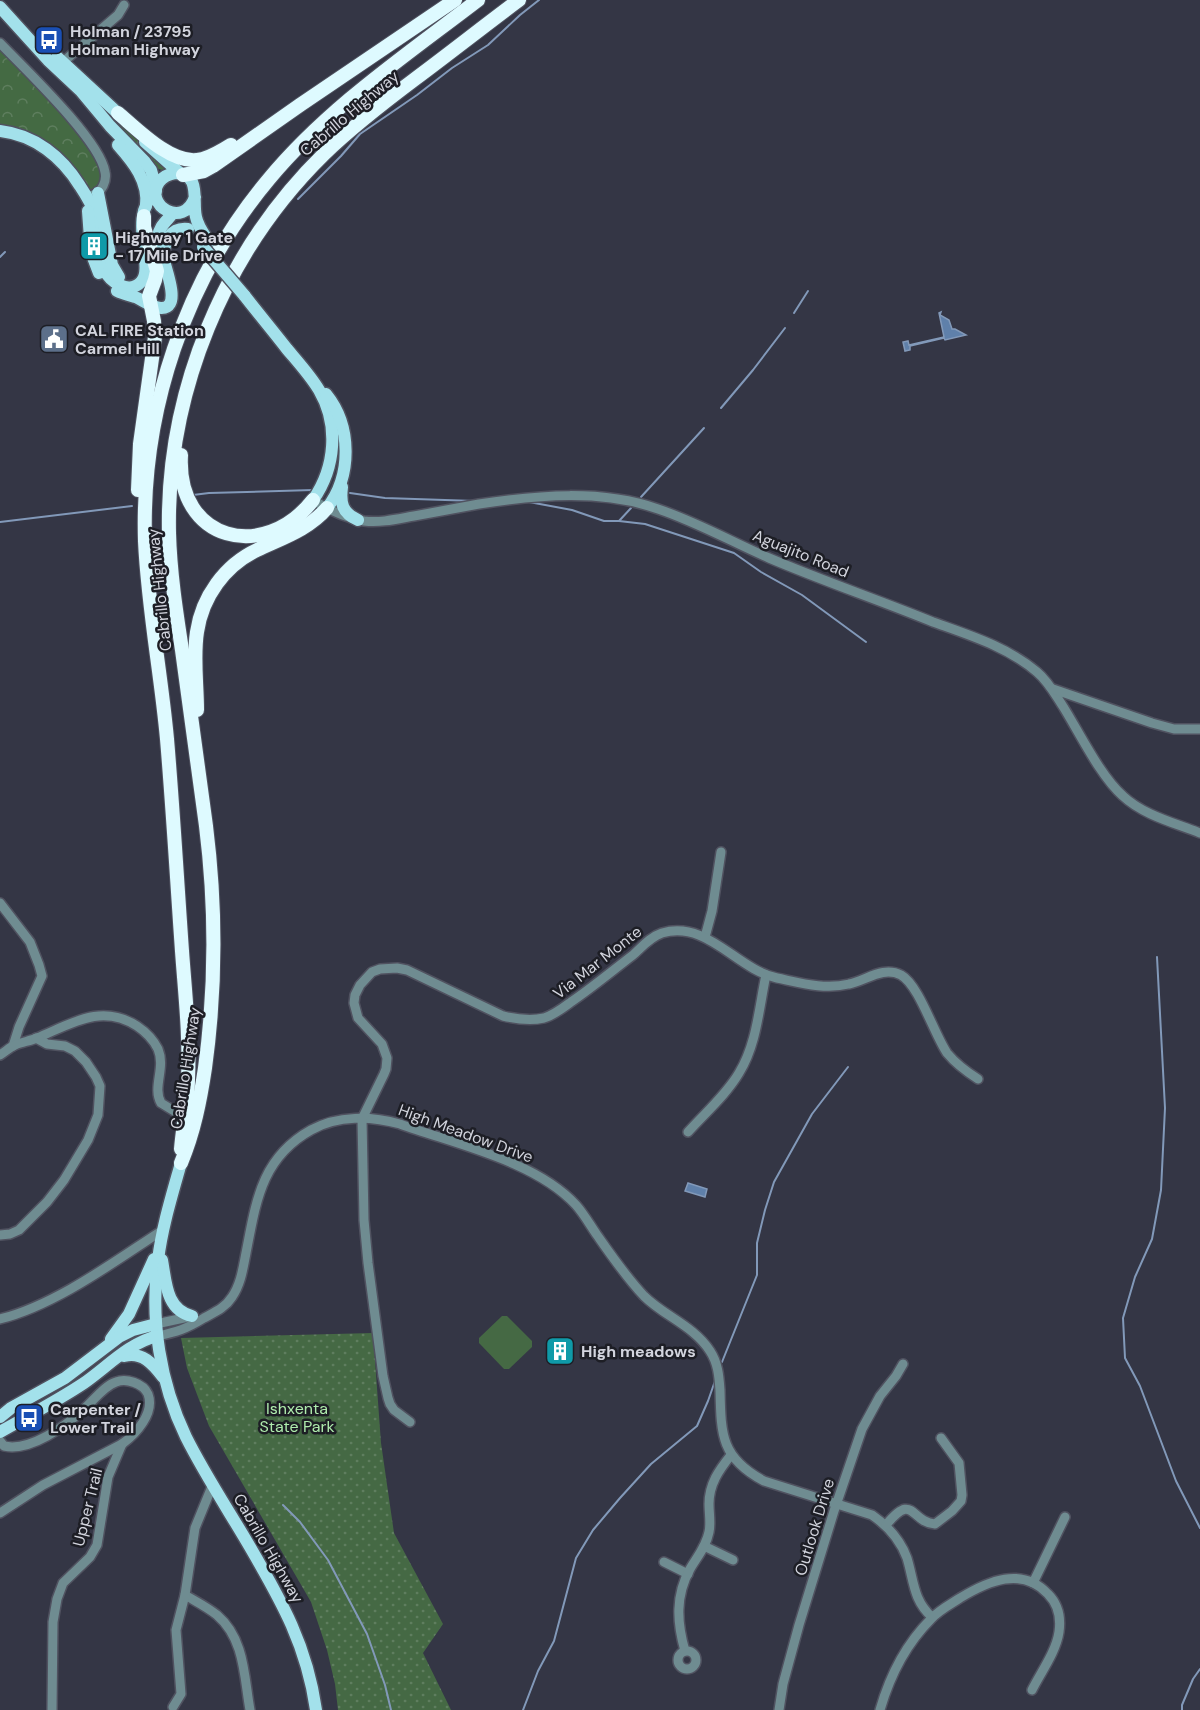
<svg xmlns="http://www.w3.org/2000/svg" width="1200" height="1710" font-family="'DM Sans',sans-serif">
<defs>
<pattern id="grass-tufts" width="24" height="20" patternUnits="userSpaceOnUse" patternTransform="scale(1.5)"><rect width="24" height="20" fill="#456944"/><path d="M3 7l-1-3M5 7V3M7 7l1-3M15 17l-1-3M17 17v-4M19 17l1-3" fill="none" stroke="#5f7e5f"/></pattern>
<pattern id="forest-crowns" width="20" height="18" patternUnits="userSpaceOnUse" patternTransform="scale(1.5)"><rect width="20" height="18" fill="#446a43"/><path d="M2 6a3 3 0 1 1 6 0M12 15a3 3 0 1 1 6 0" fill="none" stroke="#5e7e5e"/></pattern>
<pattern id="park-dots" width="8" height="8" patternUnits="userSpaceOnUse" patternTransform="scale(1.5)"><rect width="8" height="8" fill="#456944"/><path d="M2 2h.1M6 6h.1" fill="none" stroke="#5f7e5f" stroke-width="1.8" stroke-linecap="round"/></pattern>
</defs>
<rect width="100%" height="100%" fill="#343645"/>
<path fill="url(#grass-tufts)" d="M84,87L117,117L166,168L162,170L156,168L148,157L110,120Z"/>
<path fill="url(#forest-crowns)" d="M0,43L69,116L100,158L105,182L88,198L55,155L0,131Z"/>
<path fill="url(#park-dots)" d="M373,1333L381,1443L394,1533L443,1624L423,1653L451,1710H338L335,1684L327,1650L311,1602L209,1426L187,1368L181,1338Z"/>
<path fill="#456944" d="M502,1316H507L532,1341V1347L509,1369H504L479,1343V1338Z"/>
<g fill="#5f80aa" stroke="#8299b9" stroke-width="1.5">
<path d="M941,312L940,315L949,320L952,329H955L966,335L945,340L944,338L910,346V350L905,351L903,342L908,341L909,345L944,337L939,313Z"/>
<path d="M688,1183L707,1189L705,1197L685,1191Z"/>
</g>
<g fill="none" stroke-linecap="round" stroke-linejoin="round">
<g stroke="#8299b9" stroke-width="2">
<path d="M298,199L341,156L360,134L417,95L452,68L488,45L520,15L539,0"/>
<path d="M0,257L5,252"/>
<path d="M794,313L808,291"/>
<path d="M721,408L753,370L785,328"/>
<path d="M350,493L385,498L475,501"/>
<path d="M193,495L209,493L313,490"/>
<path d="M641,497L704,428"/>
<path d="M529,502L572,510L604,521H619L645,524L734,553L761,572L802,595L866,642"/>
<path d="M619,521L631,508"/>
<path d="M0,522L132,506"/>
<path d="M1157,957L1165,1108L1161,1190L1152,1239L1135,1277L1123,1318L1125,1358L1140,1386L1176,1481L1200,1528"/>
<path d="M722,1362L757,1275V1243L765,1210L774,1182L812,1114L848,1067"/>
<path d="M283,1505L300,1522L328,1560L367,1634L385,1685L391,1710"/>
<path d="M523,1710L538,1671L554,1641L576,1558L593,1530L620,1498L651,1464L697,1426L708,1401L715,1381"/>
<path d="M1182,1710V1705L1193,1679L1200,1669"/>
</g>
<g stroke="#505260" stroke-width="12">
<g id="minor">
<path d="M0,43C25,69 100,140 105,172C107,181 102,192 93,195"/>
<path d="M63,62L118,15L124,5"/>
<path d="M313,500C329,510 345,518 364,521C381,523 397,519 414,516C436,512 457,508 479,504C538,495 601,489 658,509C697,522 732,542 769,558C823,581 879,600 933,622C969,635 1008,647 1037,672C1049,682 1056,696 1064,708C1080,734 1101,777 1123,796C1143,815 1175,823 1200,833"/>
<path d="M1053,689L1152,723L1174,729H1200"/>
<path d="M0,903L30,942L39,965L42,976L19,1027L13,1046"/>
<path d="M705,937L712,911L721,852"/>
<path d="M0,1055C5,1052 10,1047 15,1045C22,1042 30,1041 37,1038C71,1024 101,1003 137,1026C146,1032 153,1039 158,1049C166,1068 152,1087 161,1103L174,1111L186,1113"/>
<path d="M688,1132C705,1113 726,1095 739,1073C757,1044 759,1007 766,975"/>
<path d="M0,1235L10,1234L19,1230L47,1202L64,1180L88,1140L98,1115L100,1086L96,1077L86,1062L75,1051L65,1046L47,1044L36,1038"/>
<path d="M0,1319C56,1305 115,1261 163,1230"/>
<path d="M156,1324L193,1316"/>
<path d="M157,1336C177,1332 186,1329 204,1318C215,1312 225,1308 232,1297C241,1284 243,1268 246,1253C256,1202 261,1158 311,1130C338,1115 371,1116 400,1124C455,1144 536,1161 576,1205C584,1214 590,1225 597,1235C611,1255 626,1277 644,1296C664,1316 694,1326 710,1351C718,1363 719,1376 720,1390C721,1435 721,1458 764,1481L872,1515C888,1526 900,1539 907,1558C914,1581 913,1600 932,1617"/>
<path d="M410,1422L394,1410L390,1404L388,1398L383,1376L368,1263L364,1220L362,1119L384,1074L386,1069L387,1058L382,1044L358,1018L354,1003L355,995L360,985L372,972L380,969L397,968L407,970L503,1016C516,1019 530,1021 544,1018C554,1015 563,1008 571,1002C593,987 612,971 633,955C642,947 650,937 662,933C708,920 736,969 777,978C801,983 825,990 849,984C867,980 883,966 901,975C919,985 934,1034 947,1053C956,1064 967,1072 978,1079"/>
<path d="M0,1441L4,1446C30,1452 66,1426 85,1408C94,1400 104,1386 116,1382C126,1378 143,1383 148,1394C155,1413 136,1434 122,1444L43,1485L0,1513"/>
<path d="M886,1525C914,1491 910,1522 935,1524L952,1511L961,1501L962,1495L959,1463L941,1438"/>
<path d="M704,1546L733,1560"/>
<path d="M664,1562L688,1574"/>
<path d="M1033,1583L1065,1517"/>
<path d="M185,1595C195,1601 207,1607 217,1615C245,1639 244,1677 250,1710"/>
<circle cx="687" cy="1660" r="9"/>
<path d="M685,1651C677,1623 675,1596 690,1569C697,1557 706,1547 709,1532C711,1523 709,1514 709,1504C709,1484 719,1470 731,1455"/>
<path d="M173,1707L181,1694L176,1630L185,1595L195,1528L213,1484"/>
<path d="M52,1710L53,1622L57,1599L63,1583L90,1557L97,1545L108,1477L122,1444"/>
<path d="M779,1710L783,1684L799,1625L834,1511L862,1429L880,1396L896,1376L903,1364"/>
<path d="M880,1710C890,1675 905,1645 931,1619C939,1610 951,1604 960,1598C988,1581 1022,1566 1048,1594C1058,1604 1061,1618 1059,1632C1056,1652 1041,1672 1032,1690"/>
</g>
</g>
<g stroke="#505260" stroke-width="15">
<g id="major">
<path d="M0,7L48,60L80,90L110,126L145,162L151,170L156,188"/>
<path d="M57,57L123,118"/>
<path d="M0,131C35,135 62,157 80,186C86,195 92,204 95,215C99,232 97,253 104,269C110,282 129,295 141,282C156,267 126,218 156,191"/>
<path d="M145,142L181,174"/>
<path d="M118,145C133,162 149,181 146,206"/>
<path d="M98,193L112,265L119,277"/>
<path d="M195,197C184,230 143,205 159,182C163,177 169,174 175,173C202,173 192,201 196,217C198,227 204,234 209,242"/>
<path d="M88,211L91,252L99,273"/>
<path d="M163,257C164,242 170,227 188,229"/>
<path d="M117,291C123,294 129,295 135,297C143,300 152,308 161,308C187,309 157,250 158,237C159,226 167,221 173,213"/>
<path d="M244,295C258,313 273,331 287,349C298,362 310,375 319,390C339,424 336,467 313,500"/>
<path d="M326,394C352,426 352,476 327,508"/>
<path d="M342,487C340,503 342,513 358,520"/>
<path d="M181,1163C172,1195 162,1227 158,1260C150,1320 160,1383 186,1437C205,1475 229,1511 250,1547C282,1602 307,1646 316,1710"/>
<path d="M162,1260C166,1282 166,1310 192,1316"/>
<path d="M111,1339L129,1314L154,1259"/>
<path d="M124,1356C142,1351 153,1364 163,1377"/>
<path d="M0,1417L11,1408L65,1378L119,1337L133,1330L156,1324"/>
<path d="M0,1432C28,1416 57,1401 84,1383C107,1367 129,1343 157,1336"/>
</g>
</g>
<g stroke="#505260" stroke-width="16">
<g id="highway">
<path d="M118,113C138,130 170,163 197,160C209,159 220,151 231,145"/>
<path d="M183,175L204,171L213,166L300,105L455,0"/>
<path d="M181,455C176,541 264,563 313,500"/>
<path d="M138,490L140,444L155,337L154,321L149,296L155,280L157,271L144,227V216"/>
<path d="M197,710C197,684 193,657 197,632C202,597 225,565 257,550C282,538 308,530 327,508"/>
<path d="M181,1149C183,1125 188,1102 188,1079C190,1036 185,993 182,951C177,880 173,810 167,739C161,673 148,608 145,541C141,411 185,279 269,179C328,108 405,56 478,0"/>
<path d="M181,1163C194,1132 200,1101 205,1068C216,988 216,906 206,826C198,767 190,709 182,650C176,611 170,572 169,533C166,393 224,252 324,154C352,127 383,103 415,79C450,53 484,26 519,0"/>
</g>
</g>
<use href="#minor" stroke="#6f8c91" stroke-width="9"/>
<use href="#major" stroke="#a3e1eb" stroke-width="12"/>
<use href="#highway" stroke="#defaff" stroke-width="14"/>
<g stroke="#505260" stroke-width="15" stroke-linecap="butt">
<path id="major-bridge" d="M203,247L244,295"/>
</g>
<use href="#major-bridge" stroke="#a3e1eb" stroke-width="12"/>
</g>
<defs>
<g id="bus-square" transform="scale(1.5)"><rect x="-9" y="-9" width="18" height="18" rx="4" fill="#1a4fb4" stroke="#1d1e25"/><path d="M-5-6H5V4H4V6H2V4H-2V6H-4V4H-5ZM-3.5-4V0h7V-4ZM-3.5 1.2v1.5H-2V1.2ZM2 1.2v1.5H3.5V1.2Z" fill="#fff"/></g>
<g id="building-square" transform="scale(1.5)"><rect x="-9" y="-9" width="18" height="18" rx="4" fill="#0f9aa8" stroke="#1d1e25"/><path d="M-4-6H4V6H1V3H-1V6H-4ZM-2.5-4.3h1.7v1.8h-1.7ZM.8-4.3h1.7v1.8H.8ZM-2.5-1h1.7V.8h-1.7ZM.8-1h1.7V.8H.8Z" fill="#fff"/></g>
<g id="civic-square" transform="scale(1.5)"><rect x="-9" y="-9" width="18" height="18" rx="4" fill="#5c6f8a" stroke="#1d1e25"/><path d="M-.6-6.5H3V-4.5H.6V-3L4-1V1h2V6H-6V1h2V-1L-.6-3ZM-1.2 2.5V6h2.4V2.5Z" fill="#fff"/></g>
</defs>
<g fill-rule="evenodd">
<use href="#bus-square" x="49" y="40"/>
<use href="#building-square" x="94" y="246"/>
<use href="#civic-square" x="54" y="339"/>
<use href="#building-square" x="560" y="1351"/>
<use href="#bus-square" x="29" y="1418"/>
</g>
<g text-anchor="middle" stroke-width="5" stroke-linejoin="round" paint-order="stroke">
<g font-size="16" font-weight="bold" fill="#d2d4dd" stroke="#1d1e25" text-anchor="start">
<text x="70" y="37">Holman / 23795<tspan x="70" dy="18">Holman Highway</tspan></text>
<text x="115" y="243">Highway 1 Gate<tspan x="115" dy="18">- 17 Mile Drive</tspan></text>
<text x="75" y="336">CAL FIRE Station<tspan x="75" dy="18">Carmel Hill</tspan></text>
<text x="581" y="1357">High meadows</text>
<text x="50" y="1415">Carpenter /<tspan x="50" dy="18">Lower Trail</tspan></text>
</g>
<g font-size="16" fill="#d2d4dd" stroke="#1d1e25">
<text transform="translate(349 113) rotate(-40)" y="6">Cabrillo Highway</text>
<text transform="translate(801 553) rotate(22)" y="6">Aguajito Road</text>
<text transform="translate(159 590) rotate(-96)" y="6">Cabrillo Highway</text>
<text transform="translate(597 962) rotate(-38)" y="6">Via Mar Monte</text>
<text transform="translate(185 1068) rotate(-81)" y="6">Cabrillo Highway</text>
<text transform="translate(466 1133) rotate(20)" y="6">High Meadow Drive</text>
<text transform="translate(87 1507) rotate(-76)" y="6">Upper Trail</text>
<text transform="translate(814 1527) rotate(-73)" y="6">Outlook Drive</text>
<text transform="translate(269 1548) rotate(60)" y="6">Cabrillo Highway</text>
</g>
<g font-size="16" fill="#afecad" stroke="#1d1e25">
<text x="297" y="1414">Ishxenta<tspan x="297" dy="18">State Park</tspan></text>
</g>
</g>
</svg>
